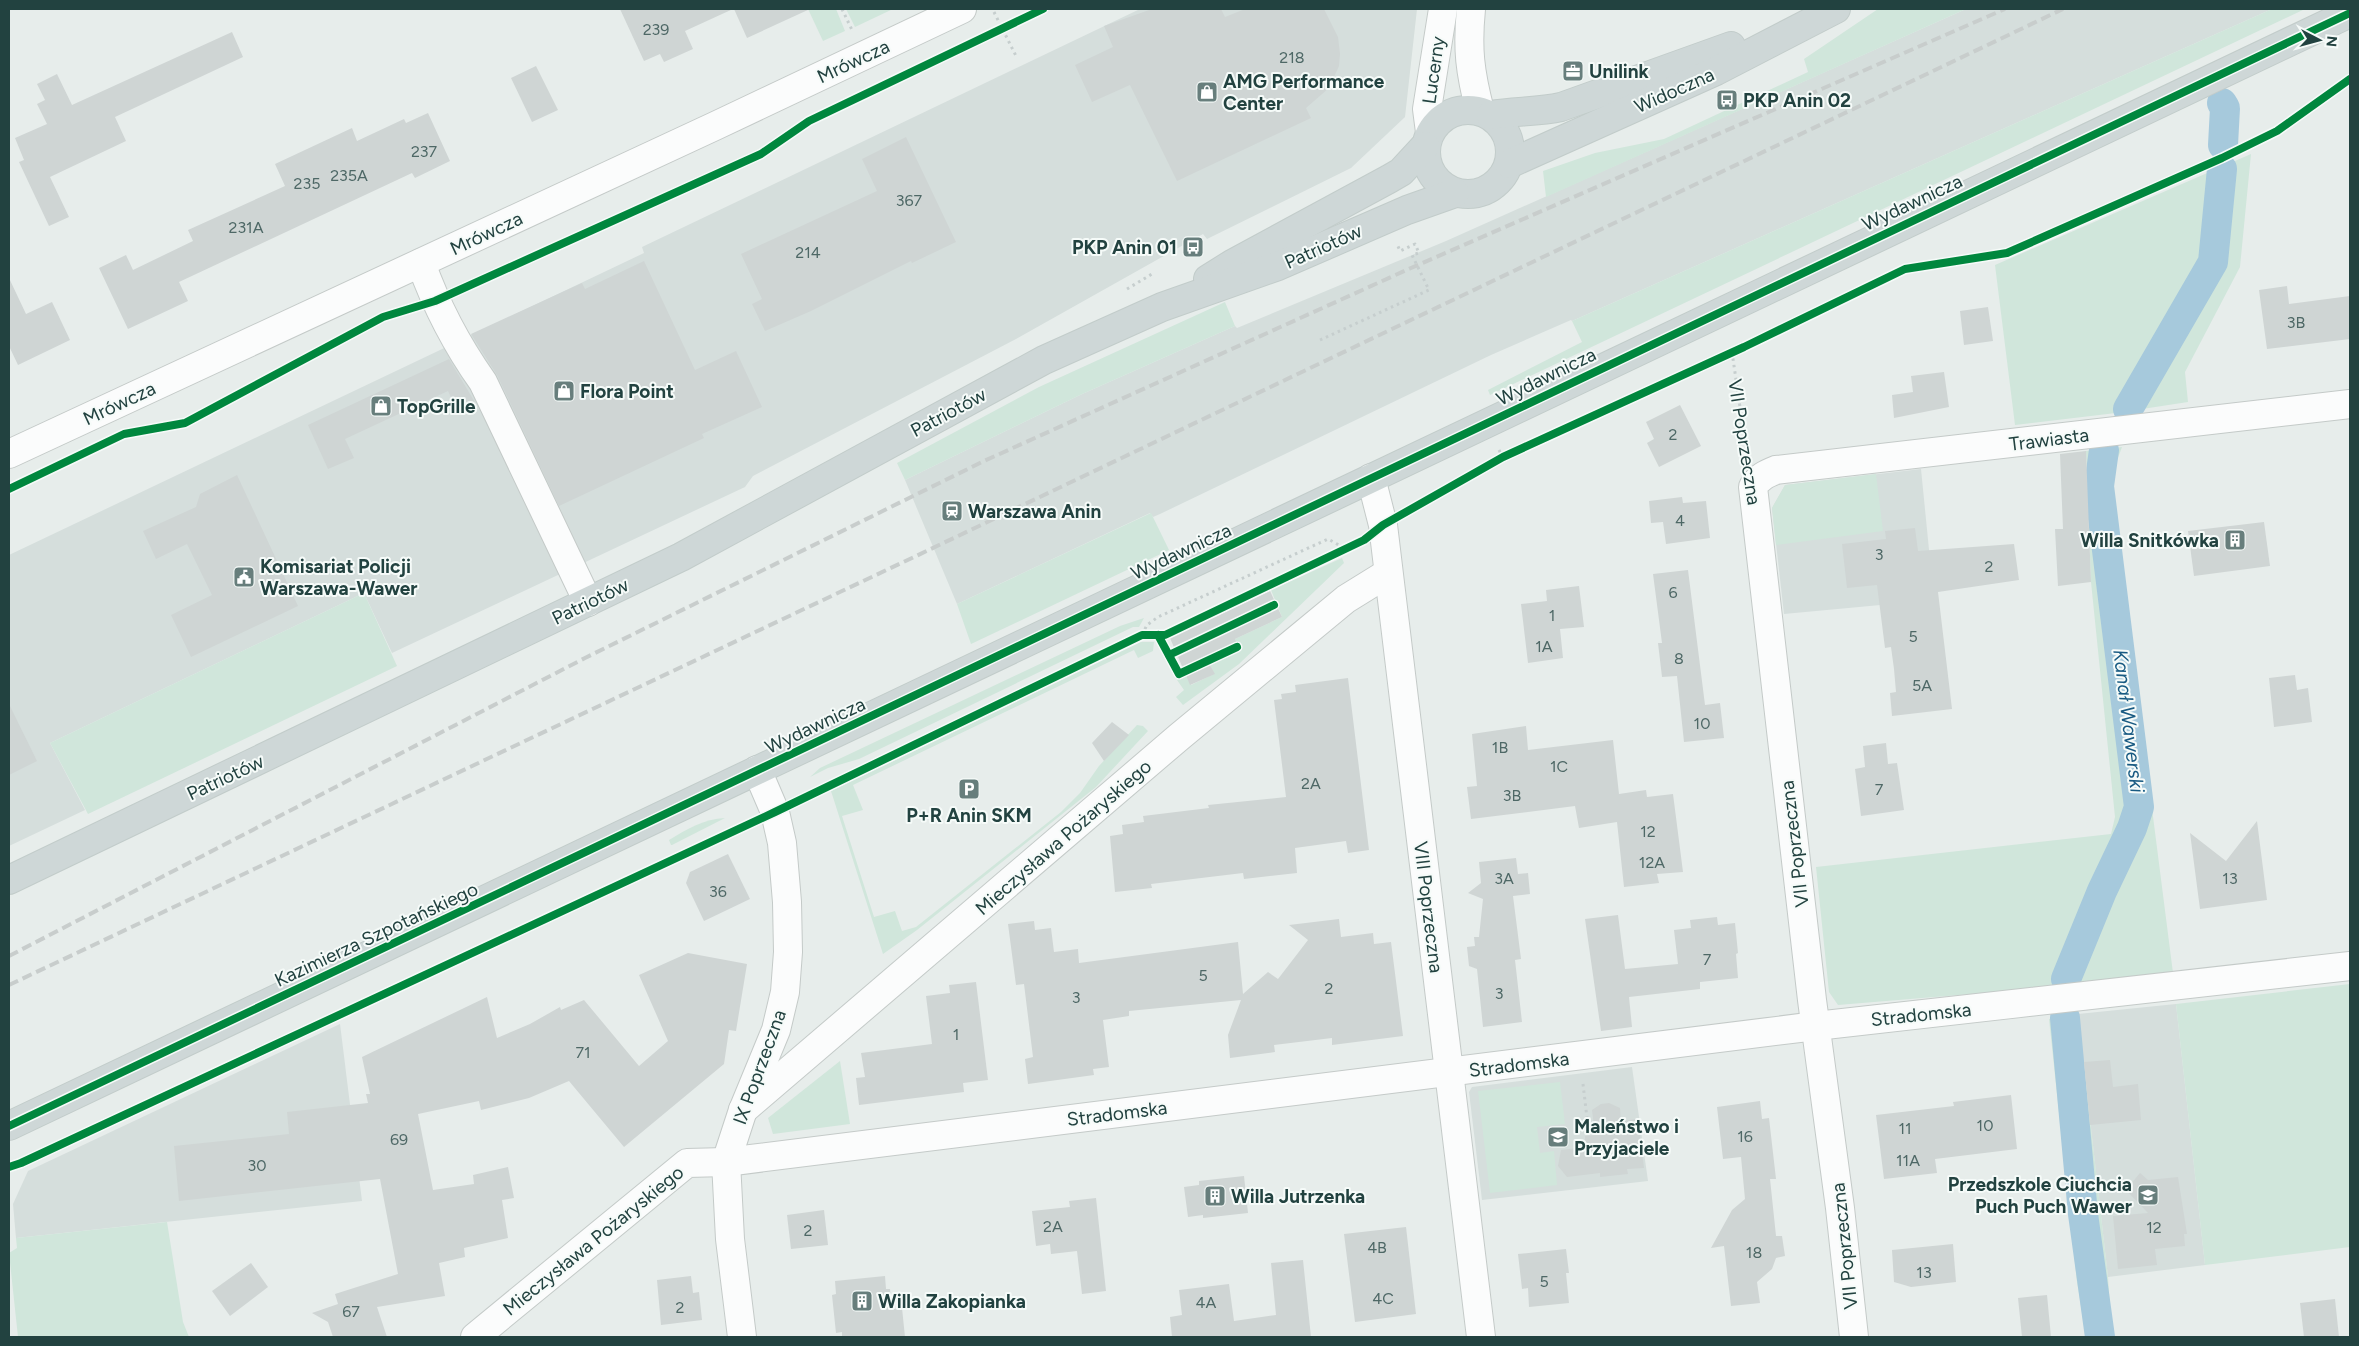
<svg xmlns="http://www.w3.org/2000/svg" width="2359" height="1346" font-family="Figtree,sans-serif">
<rect width="100%" height="100%" fill="#e7edeb"/>
<g fill="#d5dedc">
<path d="M1140,9H1417L1405,117L1351,168L1207,239L1203,234L1016,339L753,476L745,487L392,653L364,593L50,743L85,810L9,846V555L644,253L642,247Z"/>
<path d="M1966,9H2272L1572,321L1571,320L1491,355L1160,514L1153,517L1150,513L957,604L905,480L1080,395L1235,326L1237,328L1446,241Z"/>
<path d="M1921,469L1934,600L1784,614L1772,508L1785,485Z"/>
<path d="M2176,1004L2205,1265L2108,1277L2078,1014Z"/>
<path d="M340,1024L362,1201L16,1238L13,1204L28,1171Z"/>
<path d="M1632,1067L1648,1181L1482,1200L1469,1092L1472,1087Z"/>
</g>
<g fill="#d0e6db">
<path d="M808,9H836L845,31L823,41Z"/>
<path d="M846,9H893L855,27Z"/>
<path d="M1878,9H1966L1546,197L1543,171L1595,153L1664,139L1808,72L1804,59Z"/>
<path d="M2272,9H2305L1490,395L1488,390L1582,342L1572,321Z"/>
<path d="M2251,154L2240,267L2185,372L2188,402L2116,413L2015,425L1995,265Z"/>
<path d="M1225,302L1235,326L1080,395L905,480L897,463L1039,387Z"/>
<path d="M2122,447L2113,471L2114,511L2173,973L2056,987L1838,1005L1829,992L1816,867L2111,834L2115,817L2091,582L2086,451Z"/>
<path d="M1876,474L1883,531L1776,545L1772,508L1785,485Z"/>
<path d="M1151,513L1169,550L971,644L957,604Z"/>
<path d="M1342,558L1344,563L1239,664L1183,705L1176,697L1184,690L1177,680L1186,676L1191,685L1214,674L1210,665L1240,650L1235,639L1282,617L1271,590Z"/>
<path d="M364,593L397,666L88,814L50,743Z"/>
<path d="M1144,618L1139,627H1133L859,759L828,768L810,777L820,768L1120,626Z"/>
<path d="M1141,642H1154L1153,651L1138,658L1134,650L853,785L863,810L842,816L874,917L895,911L902,931L916,927L1061,812L1080,793L1099,766L1137,725L1143,726L1148,731L1096,787L917,930L883,954L831,791Z"/>
<path d="M725,818L672,845H671L669,840C687,829 704,819 725,818Z"/>
<path d="M2350,984V1247L2205,1265L2176,1004Z"/>
<path d="M2078,1014L2108,1277L2112,1337H2086L2077,1282L2049,1019Z"/>
<path d="M840,1061L850,1124L773,1134L768,1118Z"/>
<path d="M1560,1082L1565,1124L1537,1127L1540,1153L1554,1151L1557,1185L1490,1193L1478,1091Z"/>
<path d="M167,1222L183,1322L189,1337H18L9,1253L17,1248L16,1238Z"/>
</g>
<g fill="none" stroke-linecap="round" stroke-linejoin="round">
<g stroke="#a6c9dc" stroke-width="30">
<path d="M2222,103L2225,108L2223,145"/>
<path d="M2128,409L2213,262L2222,169"/>
<path d="M2066,979L2102,891L2132,828L2139,807L2099,486L2104,450"/>
<path d="M2065,1018L2083,1214L2100,1337"/>
</g>
</g>
<g fill="#cfd5d4">
<path d="M620,9H733L685,31L693,49L664,62L660,54L644,61Z"/>
<path d="M734,9H810L747,38Z"/>
<path d="M1152,9H1221L1225,17L1245,9H1324L1338,37L1340,54L1339,66L1329,88L1306,108L1311,118L1177,181L1130,85L1092,102L1075,65L1113,47L1104,26Z"/>
<path d="M232,32L243,57L115,117L126,141L50,177L69,217L49,226L19,162L24,160L15,138L47,124L37,104L45,100L37,84L57,74L72,105Z"/>
<path d="M536,66L558,110L532,122L511,78Z"/>
<path d="M428,113L450,161L415,178L412,173L179,282L188,301L128,329L99,268L126,255L133,270L193,241L188,230L285,186L275,164L352,128L357,141L404,119L406,123Z"/>
<path d="M906,137L956,242L912,263L911,261L811,311L765,331L752,304L762,299L741,254L877,191L862,159Z"/>
<path d="M644,261L695,370L736,351L762,407L702,434L704,438L559,506L497,375L471,334L582,283L585,289Z"/>
<path d="M9,278L26,314L52,302L70,340L18,365L9,346Z"/>
<path d="M2287,286L2289,304L2350,296V339L2267,349L2259,290Z"/>
<path d="M1988,307L1993,341L1964,345L1960,311Z"/>
<path d="M449,359L476,404L458,412L448,391L345,439L354,458L328,469L308,425Z"/>
<path d="M1944,372L1949,407L1894,418L1892,395L1913,392L1911,376Z"/>
<path d="M1680,405L1701,446L1659,467L1647,443L1654,439L1646,422Z"/>
<path d="M2086,451L2091,582L2058,586L2055,529H2063L2060,454Z"/>
<path d="M237,475L298,606L191,657L171,615L212,595L187,544L156,559L143,531L196,507L200,494Z"/>
<path d="M1682,497L1683,503L1706,501L1710,538L1666,544L1663,522L1651,523L1649,501Z"/>
<path d="M2264,522L2270,566L2194,576L2188,531Z"/>
<path d="M1915,528L1918,551L2014,544L2019,580L1938,592L1952,709L1892,716L1890,693L1896,692L1894,669L1891,647L1885,648L1877,585L1847,588L1842,544L1886,539L1885,531Z"/>
<path d="M1688,570L1705,705L1720,703L1724,738L1684,742L1677,676L1662,677L1658,643H1662L1653,574Z"/>
<path d="M1579,586L1584,627L1560,629L1563,658L1528,663L1521,604L1547,601L1546,590Z"/>
<path d="M1270,591L1282,617L1235,639L1238,645L1207,660L1215,674L1190,685L1170,638Z"/>
<path d="M2295,675L2297,690L2308,688L2312,722L2274,727L2269,678Z"/>
<path d="M1348,678L1369,850L1348,853L1346,841L1295,848L1297,873L1244,879L1243,873L1151,884L1152,888L1115,892L1110,836L1123,834L1122,825L1144,822L1143,816L1209,808L1208,805L1286,797L1274,700L1282,699L1281,694L1296,692L1295,685Z"/>
<path d="M9,704L37,761L9,775Z"/>
<path d="M1112,722L1129,735L1104,761L1092,743Z"/>
<path d="M1526,726L1528,750L1613,740L1619,794L1646,790L1647,797L1673,794L1683,872L1657,874L1659,883L1624,887L1617,822L1579,828L1575,806L1471,819L1467,787L1477,786L1472,734Z"/>
<path d="M1886,743L1888,764L1897,763L1904,810L1861,816L1855,769L1865,767L1863,746Z"/>
<path d="M2257,821L2267,900L2200,909L2190,833L2226,861Z"/>
<path d="M728,854L750,899L704,921L686,883L690,872Z"/>
<path d="M1516,858L1518,874L1528,873L1530,894L1513,896L1521,959L1515,960L1522,1022L1483,1027L1477,969L1469,966L1467,947L1475,946L1474,937H1479L1483,899L1468,893L1481,883L1479,862Z"/>
<path d="M1618,915L1625,969L1678,964L1674,930L1691,928L1690,920L1717,917L1718,925L1735,923L1738,953L1736,954L1738,978L1700,982V989L1629,997L1632,1027L1601,1031L1585,919Z"/>
<path d="M1339,919L1341,937L1373,933L1374,944L1391,942L1403,1036L1332,1045V1038L1274,1045L1275,1052L1230,1058L1228,1035L1241,1000L1129,1011V1016L1103,1020L1109,1067L1093,1069L1094,1075L1028,1084L1025,1059L1033,1057L1024,984L1016,985L1008,924L1034,921L1035,930L1051,928L1054,952L1078,949L1079,963L1238,942L1243,994L1268,972L1278,979L1308,940L1289,925Z"/>
<path d="M688,953L747,964L736,1031L729,1030L724,1064L624,1147L569,1081L529,1098L481,1110L479,1101L418,1114L433,1190L474,1184L473,1175L508,1167L514,1198L502,1200L508,1238L464,1248L465,1257L439,1263L445,1296L377,1307L387,1337H333L328,1322L312,1313L338,1304L335,1294L398,1274L380,1179L179,1201L174,1146L289,1134L287,1112L368,1103L366,1094H370L362,1057L487,997L497,1038L530,1024L560,1007L561,1010L584,1000L639,1066L668,1041L639,975Z"/>
<path d="M976,982L988,1080L963,1083L964,1092L859,1105L856,1078L865,1077L861,1053L932,1044L926,996L950,993L949,985Z"/>
<path d="M2110,1060L2113,1087L2138,1084L2141,1120L2090,1125L2084,1062Z"/>
<path d="M2011,1095L2017,1149L1935,1159L1937,1173L1884,1179L1876,1115L1954,1106L1953,1102Z"/>
<path d="M1760,1101L1762,1119L1769,1118L1776,1179H1770L1776,1236H1782L1785,1256L1776,1258L1772,1269L1757,1282L1760,1303L1731,1306L1724,1246L1711,1248L1732,1210L1745,1199L1741,1157L1723,1159L1717,1107Z"/>
<path d="M1609,1103L1620,1108L1621,1121L1638,1119L1644,1168L1627,1169L1628,1174L1600,1177V1173L1567,1177L1558,1166L1561,1150L1585,1147V1136L1595,1135L1592,1110L1601,1104Z"/>
<path d="M2140,1173L2148,1180L2178,1177L2187,1234H2184L2185,1246L2155,1249L2157,1265L2118,1269L2113,1216L2148,1213L2126,1190Z"/>
<path d="M1244,1176L1248,1213L1203,1218V1215L1188,1217L1184,1187L1199,1185V1181Z"/>
<path d="M1096,1198L1106,1291L1082,1294L1077,1251L1051,1254L1050,1244L1036,1246L1032,1211L1070,1207L1069,1201Z"/>
<path d="M824,1210L828,1245L791,1249L787,1215Z"/>
<path d="M1406,1227L1416,1314L1355,1322L1344,1234Z"/>
<path d="M1953,1244L1956,1282L1911,1287L1894,1282L1892,1250Z"/>
<path d="M1566,1249L1569,1273H1566L1569,1303L1529,1307L1528,1288L1522,1289L1518,1254Z"/>
<path d="M1303,1260L1311,1337H1172L1170,1317L1182,1315L1179,1290L1229,1284L1234,1321L1276,1315L1271,1263Z"/>
<path d="M251,1263L268,1287L230,1316L212,1291Z"/>
<path d="M691,1276L693,1293L699,1292L702,1320L661,1325L657,1280Z"/>
<path d="M885,1276L886,1289H890L892,1309L902,1308L905,1337H842V1332L836,1333L832,1295L836,1294L835,1281Z"/>
<path d="M2047,1295L2051,1337H2022L2018,1298Z"/>
<path d="M2335,1299L2339,1337H2304L2300,1303Z"/>
</g>
<g fill="none" stroke-linecap="round" stroke-linejoin="round">
<g stroke="#c4cac8" stroke-width="30">
<g id="minor">
<path d="M1471,9C1467,49 1470,72 1480,111"/>
<path d="M1430,132L1427,109L1443,9"/>
<path d="M421,263C437,308 456,344 483,382L588,602"/>
<path d="M9,454L715,126L962,9"/>
<path d="M1371,478L1383,525L1481,1337"/>
<path d="M743,1110L1179,737L1346,599L1388,573"/>
<path d="M475,1337L687,1163L726,1162L1816,1026L2350,966"/>
<path d="M742,1337L730,1239L726,1162L743,1110L776,1030L785,992L788,952L787,902L782,843L775,812L757,770"/>
<path d="M1854,1337L1840,1208L1812,1000L1753,487C1759,477 1766,474 1776,470L2350,404"/>
</g>
</g>
<g stroke="#c2ccca" stroke-width="30">
<g id="major">
<circle cx="1468" cy="152" r="42"/>
<path d="M1491,115C1514,111 1538,112 1561,107L1731,46"/>
<path d="M1509,164L1716,71L1836,9"/>
<path d="M1208,279L1232,264L1389,179L1401,172L1425,146"/>
<path d="M9,880L681,557L1044,360L1162,307L1278,266L1407,210L1455,193"/>
<path d="M9,1126L2350,13"/>
</g>
</g>
<g stroke="#c6cece" stroke-width="3" stroke-dasharray="2.5 4" stroke-linecap="butt">
<path d="M842,9L852,30"/>
<path d="M994,12L1016,56"/>
<path d="M1127,289L1152,274"/>
<path d="M1320,340L1429,290L1412,255L1419,253L1415,244L1400,251L1397,244"/>
<path d="M1732,352L1747,455"/>
<path d="M1499,450L1503,457"/>
<path d="M1142,635L1147,625L1158,617L1328,539L1346,549"/>
<path d="M1583,1084L1589,1135"/>
</g>
<use href="#minor" stroke="#fbfcfc" stroke-width="28"/>
<use href="#major" stroke="#ced7d7" stroke-width="28"/>
<g stroke="#c8cdcc" stroke-width="4" stroke-dasharray="10 5" stroke-linecap="butt">
<path d="M9,956L585,658L984,461L1411,268L2005,9"/>
<path d="M9,985L914,557L2063,9"/>
</g>
<g stroke="#f6fbf9" stroke-width="11">
<g id="cycleway">
<path d="M9,489L124,434L185,423L383,317L435,301L761,154L809,121L1043,9"/>
<path d="M1158,635L1179,674L1237,647"/>
<path d="M1169,655L1274,605"/>
<path d="M9,1126L2350,13"/>
<path d="M9,1167L21,1163L775,812L1142,635H1165L1364,540L1383,525L1503,457L1744,347L1905,269L2007,253L2222,158L2277,131L2350,79"/>
</g>
</g>
<use href="#cycleway" stroke="#00873e" stroke-width="8"/>
</g>
<defs>
<g id="office-square" transform="scale(1.125)"><rect x="-9" y="-9" width="18" height="18" rx="4" fill="#677e7c" stroke="#f6fbf9"/><path d="M-6-3h4V-5.5h4V-3h4V5H-6ZM-1-4.5V-3h2v-1.5ZM-6 0V1H6V0Z" fill="#fff"/></g>
<g id="shop-square" transform="scale(1.125)"><rect x="-9" y="-9" width="18" height="18" rx="4" fill="#677e7c" stroke="#f6fbf9"/><path d="M-5-2.5h2.3a2.7 3.5 0 0 1 5.4 0H5L5.5 6h-11ZM-1.5-2.5h3a1.5 2.3 0 0 0-3 0Z" fill="#fff"/></g>
<g id="bus-square" transform="scale(1.125)"><rect x="-9" y="-9" width="18" height="18" rx="4" fill="#677e7c" stroke="#f6fbf9"/><path d="M-5-6H5V4H4V6H2V4H-2V6H-4V4H-5ZM-3.5-4V0h7V-4ZM-3.5 1.2v1.5H-2V1.2ZM2 1.2v1.5H3.5V1.2Z" fill="#fff"/></g>
<g id="station-square" transform="scale(1.125)"><rect x="-9" y="-9" width="18" height="18" rx="4" fill="#677e7c" stroke="#f6fbf9"/><path d="M-3-6H3Q5-6 5-4V2Q5 4 3 4L4.5 6H3L1.5 4h-3L-3 6H-4.5L-3 4Q-5 4-5 2V-4Q-5-6-3-6ZM-3.5-4v3h7v-3ZM-3.5 1v1.5H-2V1ZM2 1v1.5H3.5V1Z" fill="#fff"/></g>
<g id="building-square" transform="scale(1.125)"><rect x="-9" y="-9" width="18" height="18" rx="4" fill="#677e7c" stroke="#f6fbf9"/><path d="M-4-6H4V6H1V3H-1V6H-4ZM-2.5-4.3h1.7v1.8h-1.7ZM.8-4.3h1.7v1.8H.8ZM-2.5-1h1.7V.8h-1.7ZM.8-1h1.7V.8H.8Z" fill="#fff"/></g>
<g id="civic-square" transform="scale(1.125)"><rect x="-9" y="-9" width="18" height="18" rx="4" fill="#677e7c" stroke="#f6fbf9"/><path d="M-.6-6.5H3V-4.5H.6V-3L4-1V1h2V6H-6V1h2V-1L-.6-3ZM-1.2 2.5V6h2.4V2.5Z" fill="#fff"/></g>
<g id="parking-square" transform="scale(1.125)"><rect x="-9" y="-9" width="18" height="18" rx="4" fill="#677e7c" stroke="#f6fbf9"/><path d="M-3.5-5.5H1a3.5 3.5 0 0 1 0 7H-1V5.5H-3.5ZM-1-3.4V-.6H.8a1.4 1.4 0 0 0 0-2.8Z" fill="#fff"/></g>
<g id="school-square" transform="scale(1.125)"><rect x="-9" y="-9" width="18" height="18" rx="4" fill="#677e7c" stroke="#f6fbf9"/><path d="M0-5L7-2L0 1L-7-2ZM-4 1L0 2.5L4 1V4Q0 6-4 4Z" fill="#fff"/></g>
</defs>
<g fill-rule="evenodd">
<use href="#office-square" x="1573" y="71"/>
<use href="#shop-square" x="1207" y="92"/>
<use href="#bus-square" x="1727" y="100"/>
<use href="#bus-square" x="1193" y="247"/>
<use href="#shop-square" x="564" y="391"/>
<use href="#shop-square" x="381" y="406"/>
<use href="#station-square" x="952" y="511"/>
<use href="#building-square" x="2235" y="540"/>
<use href="#civic-square" x="244" y="577"/>
<use href="#parking-square" x="969" y="789"/>
<use href="#school-square" x="1558" y="1137"/>
<use href="#school-square" x="2148" y="1195"/>
<use href="#building-square" x="1215" y="1196"/>
<use href="#building-square" x="862" y="1301"/>
</g>
<g text-anchor="middle" stroke-width="4" stroke-linejoin="round" paint-order="stroke">
<g font-size="16" fill="#4e6866">
<text x="656" y="35">239</text>
<text x="1292" y="63">218</text>
<text x="424" y="157">237</text>
<text x="349" y="181">235A</text>
<text x="307" y="189">235</text>
<text x="909" y="206">367</text>
<text x="246" y="233">231A</text>
<text x="808" y="258">214</text>
<text x="2296" y="328">3B</text>
<text x="1673" y="440">2</text>
<text x="1680" y="526">4</text>
<text x="1879" y="560">3</text>
<text x="1989" y="572">2</text>
<text x="1673" y="598">6</text>
<text x="1552" y="621">1</text>
<text x="1913" y="642">5</text>
<text x="1544" y="652">1A</text>
<text x="1679" y="664">8</text>
<text x="1922" y="691">5A</text>
<text x="1702" y="729">10</text>
<text x="1500" y="753">1B</text>
<text x="1559" y="772">1C</text>
<text x="1311" y="789">2A</text>
<text x="1879" y="795">7</text>
<text x="1512" y="801">3B</text>
<text x="1648" y="837">12</text>
<text x="1652" y="868">12A</text>
<text x="1504" y="884">3A</text>
<text x="2230" y="884">13</text>
<text x="718" y="897">36</text>
<text x="1707" y="965">7</text>
<text x="1203" y="981">5</text>
<text x="1329" y="994">2</text>
<text x="1499" y="999">3</text>
<text x="1076" y="1003">3</text>
<text x="956" y="1040">1</text>
<text x="583" y="1058">71</text>
<text x="1985" y="1131">10</text>
<text x="1905" y="1134">11</text>
<text x="1745" y="1142">16</text>
<text x="399" y="1145">69</text>
<text x="1908" y="1166">11A</text>
<text x="257" y="1171">30</text>
<text x="1053" y="1232">2A</text>
<text x="2154" y="1233">12</text>
<text x="808" y="1236">2</text>
<text x="1377" y="1253">4B</text>
<text x="1754" y="1258">18</text>
<text x="1924" y="1278">13</text>
<text x="1544" y="1287">5</text>
<text x="1383" y="1304">4C</text>
<text x="1206" y="1308">4A</text>
<text x="680" y="1313">2</text>
<text x="351" y="1317">67</text>
</g>
<g font-size="19" fill="#224240" stroke="#f6fbf9">
<text transform="translate(853 61) rotate(-25)" y="7">Mrówcza</text>
<text transform="translate(1433 70) rotate(-82)" y="7">Lucerny</text>
<text transform="translate(1674 90) rotate(-24)" y="7">Widoczna</text>
<text transform="translate(1912 202) rotate(-25)" y="7">Wydawnicza</text>
<text transform="translate(486 233) rotate(-25)" y="7">Mrówcza</text>
<text transform="translate(1323 246) rotate(-24)" y="7">Patriotów</text>
<text transform="translate(1546 376) rotate(-26)" y="7">Wydawnicza</text>
<text transform="translate(119 403) rotate(-25)" y="7">Mrówcza</text>
<text transform="translate(948 412) rotate(-28)" y="7">Patriotów</text>
<text transform="translate(2049 439) rotate(-7)" y="7">Trawiasta</text>
<text transform="translate(1745 442) rotate(81)" y="7">VII Poprzeczna</text>
<text transform="translate(1181 551) rotate(-25)" y="7">Wydawnicza</text>
<text transform="translate(590 601) rotate(-26)" y="7">Patriotów</text>
<text transform="translate(815 725) rotate(-25)" y="7">Wydawnicza</text>
<text transform="translate(225 777) rotate(-25)" y="7">Patriotów</text>
<text transform="translate(1063 837) rotate(-41)" y="7">Mieczysława Pożaryskiego</text>
<text transform="translate(1794 844) rotate(-97)" y="7">VII Poprzeczna</text>
<text transform="translate(1429 907) rotate(83)" y="7">VIII Poprzeczna</text>
<text transform="translate(376 934) rotate(-25)" y="7">Kazimierza Szpotańskiego</text>
<text transform="translate(1921 1014) rotate(-6)" y="7">Stradomska</text>
<text transform="translate(1519 1064) rotate(-7)" y="7">Stradomska</text>
<text transform="translate(759 1067) rotate(-70)" y="7">IX Poprzeczna</text>
<text transform="translate(1117 1113) rotate(-7)" y="7">Stradomska</text>
<text transform="translate(593 1240) rotate(-39)" y="7">Mieczysława Pożaryskiego</text>
<text transform="translate(1844 1246) rotate(-96)" y="7">VII Poprzeczna</text>
</g>
<g font-size="19" font-weight="bold" fill="#224240" stroke="#f6fbf9" text-anchor="start">
<text x="1589" y="78">Unilink</text>
<text x="1223" y="88">AMG Performance<tspan x="1223" dy="22">Center</tspan></text>
<text x="1743" y="107">PKP Anin 02</text>
<text x="1177" y="254" text-anchor="end">PKP Anin 01</text>
<text x="580" y="398">Flora Point</text>
<text x="397" y="413">TopGrille</text>
<text x="968" y="518">Warszawa Anin</text>
<text x="2219" y="547" text-anchor="end">Willa Snitkówka</text>
<text x="260" y="573">Komisariat Policji<tspan x="260" dy="22">Warszawa-Wawer</tspan></text>
<text x="969" y="822" text-anchor="middle">P+R Anin SKM</text>
<text x="1574" y="1133">Maleństwo i<tspan x="1574" dy="22">Przyjaciele</tspan></text>
<text x="2132" y="1191" text-anchor="end">Przedszkole Ciuchcia<tspan x="2132" dy="22">Puch Puch Wawer</tspan></text>
<text x="1231" y="1203">Willa Jutrzenka</text>
<text x="878" y="1308">Willa Zakopianka</text>
</g>
<g font-size="20" font-style="italic" fill="#185a82" stroke="#f6fbf9">
<text transform="translate(2129 721) rotate(83)" y="7">Kanał Wawerski</text>
</g>
</g>
<rect width="2359" height="1346" fill="none" stroke="#224240" stroke-width="20"/>
<g transform="translate(2319 40) rotate(96)" stroke="#f6fbf9" stroke-width="4" paint-order="stroke">
<path d="M0-4L9 19L0 12L-9 19Z" fill="#224240"/>
<text y="-8" font-size="14" font-weight="bold" text-anchor="middle" fill="#224240">N</text>
</g>
</svg>
